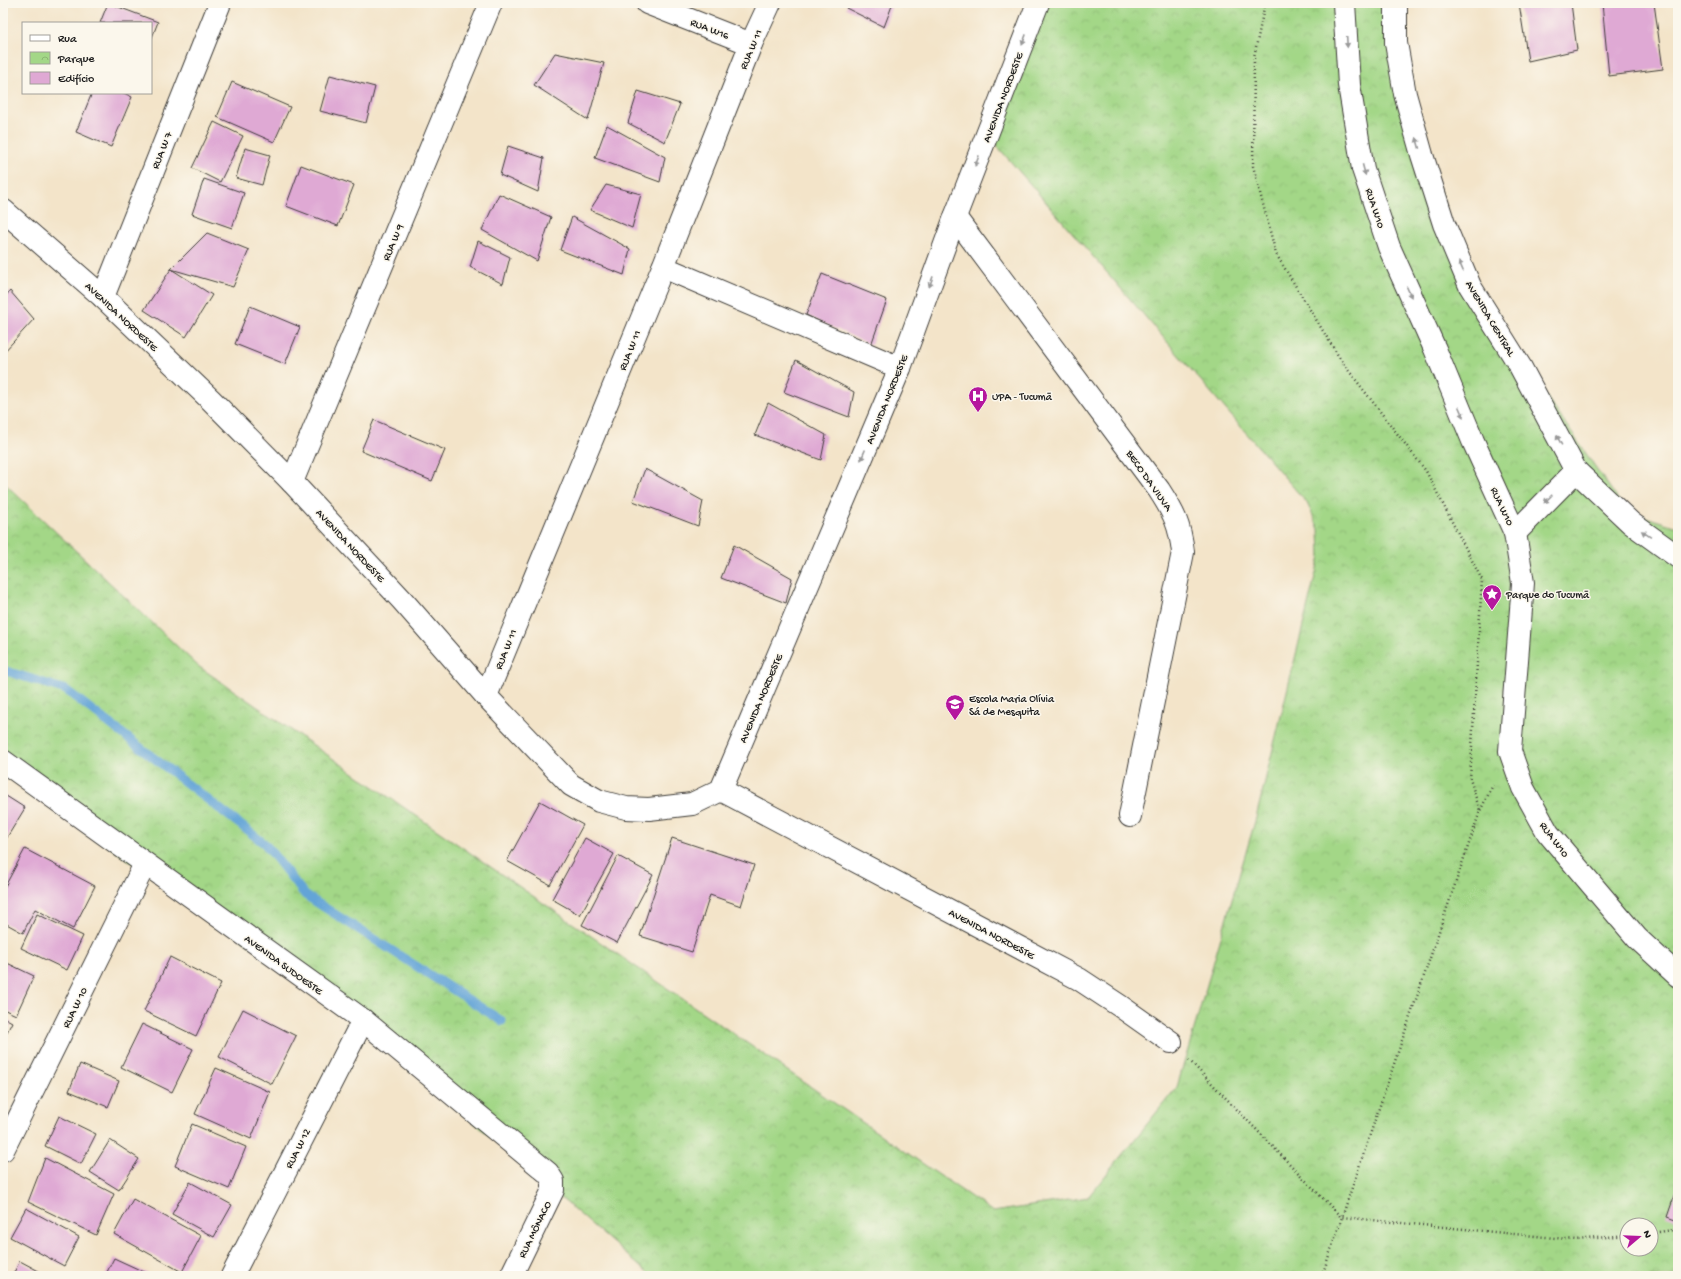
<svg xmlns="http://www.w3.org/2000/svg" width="1681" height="1279" font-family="'Gochi Hand',sans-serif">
<defs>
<pattern id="park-crowns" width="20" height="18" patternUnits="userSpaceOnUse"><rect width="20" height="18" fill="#a3d787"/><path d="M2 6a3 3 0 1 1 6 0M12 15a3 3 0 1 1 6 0" fill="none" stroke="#8cb874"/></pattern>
</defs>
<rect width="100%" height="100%" fill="#fbf7ec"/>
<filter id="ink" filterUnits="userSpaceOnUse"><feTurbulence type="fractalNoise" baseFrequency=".025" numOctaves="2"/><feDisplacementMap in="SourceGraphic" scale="8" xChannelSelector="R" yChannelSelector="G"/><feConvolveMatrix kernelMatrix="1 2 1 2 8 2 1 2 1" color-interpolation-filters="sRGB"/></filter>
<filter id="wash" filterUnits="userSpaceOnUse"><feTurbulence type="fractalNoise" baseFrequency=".012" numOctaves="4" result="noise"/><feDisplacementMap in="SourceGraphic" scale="16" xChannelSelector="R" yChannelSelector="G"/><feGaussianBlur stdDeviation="0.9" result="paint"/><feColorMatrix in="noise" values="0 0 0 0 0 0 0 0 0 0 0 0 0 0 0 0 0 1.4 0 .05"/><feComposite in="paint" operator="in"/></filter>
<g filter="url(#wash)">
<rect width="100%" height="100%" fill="#f3e4c9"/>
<path fill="url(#park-crowns)" stroke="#607a52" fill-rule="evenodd" d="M1038,3H1398L1419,146L1473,291L1626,511L1678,527V1276H651L349,1014L3,773V482L198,666L993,1212L1088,1197L1177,1087L1256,818L1320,556L1319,529L1307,503L998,147L991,125ZM1627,1225H1651V1249H1627Z"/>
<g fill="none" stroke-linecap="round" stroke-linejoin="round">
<path stroke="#63a4d7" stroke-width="9" d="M3,670L66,690L265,844L305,895L502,1021"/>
</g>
<g id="blocks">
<g fill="#dfa9d4">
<path d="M108,3L158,22L151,40V23H100Z"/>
<path d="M848,3H893L884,27L846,8Z"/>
<path d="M1519,3H1571L1577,50L1528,61Z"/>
<path d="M1602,3H1654L1663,69L1609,76Z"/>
<path d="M555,53L604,63L588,120L534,85Z"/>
<path d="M330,75L375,87L366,123L320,111Z"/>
<path d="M232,82L290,107L274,142L217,117Z"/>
<path d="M638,91L680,104L665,142L628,123Z"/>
<path d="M92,93H124L132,97L111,147L76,132Z"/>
<path d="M214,122L243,136L220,182L192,168Z"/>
<path d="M607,125L665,157L660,182L595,158Z"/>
<path d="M508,146L544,158L538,192L500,175Z"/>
<path d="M245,148L270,155L262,185L236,178Z"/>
<path d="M301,165L354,185L338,226L286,206Z"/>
<path d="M204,179L244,193L232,228L192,214Z"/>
<path d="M606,185L641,194L632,228L590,210Z"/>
<path d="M499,194L551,217L537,261L482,230Z"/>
<path d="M572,217L630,249L624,275L560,250Z"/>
<path d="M207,233L249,250L233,287L171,269L212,295L186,337L144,310L171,269Z"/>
<path d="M478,241L510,257L503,284L470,267Z"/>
<path d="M822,274L887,300L871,345L806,315Z"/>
<path d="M10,291L34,319L3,353V299Z"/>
<path d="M250,306L300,327L285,364L235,344Z"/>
<path d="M796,360L854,392L849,417L784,392Z"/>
<path d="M768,403L826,435L821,460L755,435Z"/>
<path d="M374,420L445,450L432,481L361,451Z"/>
<path d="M645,469L703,501L698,526L633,501Z"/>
<path d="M734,545L792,578L786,603L721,578Z"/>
<path d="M3,794L25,808L3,844Z"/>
<path d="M540,801L583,825L550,885L507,861Z"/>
<path d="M585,838L614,854L580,915L552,899Z"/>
<path d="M672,838L754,865L741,906L710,895L692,952L640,936Z"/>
<path d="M25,849L95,886L73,929L35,909L23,933L3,922V890Z"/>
<path d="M618,856L653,875L617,943L582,925Z"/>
<path d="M37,914L83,936L67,970L21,948Z"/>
<path d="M170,957L221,983L196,1036L144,1011Z"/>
<path d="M3,961L34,976L16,1015L3,1009Z"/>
<path d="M243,1009L296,1036L272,1084L219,1057Z"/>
<path d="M3,1017L12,1022L3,1040Z"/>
<path d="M142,1024L193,1049L172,1092L121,1067Z"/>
<path d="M80,1064L119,1081L108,1107L69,1091Z"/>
<path d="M216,1068L270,1092L251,1139L195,1114Z"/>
<path d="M59,1116L96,1134L81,1164L45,1146Z"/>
<path d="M192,1124L246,1147L229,1189L175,1166Z"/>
<path d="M110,1140L139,1159L119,1190L90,1172Z"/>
<path d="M45,1158L114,1194L96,1235L28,1202Z"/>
<path d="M190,1182L232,1205L214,1237L172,1214Z"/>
<path d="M1678,1185V1221L1667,1217Z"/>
<path d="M133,1199L201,1236L182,1272L114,1234Z"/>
<path d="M26,1208L79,1237L64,1266L10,1237Z"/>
<path d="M114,1258L153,1276H105Z"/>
<path d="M20,1261L48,1276H12Z"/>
</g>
</g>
</g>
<g filter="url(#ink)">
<use href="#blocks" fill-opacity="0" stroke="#3c3a36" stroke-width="1"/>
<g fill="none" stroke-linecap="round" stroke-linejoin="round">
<g stroke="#3c3a36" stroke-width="24">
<g id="minor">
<path d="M647,3L751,44"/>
<path d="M1344,3L1349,85L1363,169L1389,247L1435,349L1473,441L1515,533L1523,583L1510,751L1523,788L1548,833L1637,938L1678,976"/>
<path d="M1396,3V43L1405,94L1422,155L1444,224L1470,286L1520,366L1576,471L1631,523L1678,557"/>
<path d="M3,210L103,297L211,400L292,482L402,600L486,696L571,785L599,801L626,808L649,809L692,804L721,790L900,368L955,217L1038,3"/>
<path d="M955,217L1159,490C1174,513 1180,525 1183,552L1130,816"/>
<path d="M663,267L900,368"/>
<path d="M103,297L220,3"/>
<path d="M292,482L491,3"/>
<path d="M1515,533L1576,471"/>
<path d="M486,696L663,267L751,44L770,3"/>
<path d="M3,761L363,1020L548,1173L553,1181V1190L511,1276"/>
<path d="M721,790L1079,979L1120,1006L1171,1042"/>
<path d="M3,1150L145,864"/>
<path d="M232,1276L363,1020"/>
</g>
</g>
<g stroke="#3c3a36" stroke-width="2.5" stroke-dasharray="1 3" stroke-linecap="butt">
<path d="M1265,3L1254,57L1253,166L1276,254L1342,362L1426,471L1482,580L1470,779L1480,811"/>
<path d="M1189,1060L1341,1217L1576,1240L1627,1235"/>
<path d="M1651,1233L1673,1230L1678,1234"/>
<path d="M1322,1276L1480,811L1493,785"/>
</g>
<use href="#minor" stroke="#fff" stroke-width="22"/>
</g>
<defs><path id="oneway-solid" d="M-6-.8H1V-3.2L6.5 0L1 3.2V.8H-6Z"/></defs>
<g fill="#999">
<use href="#oneway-solid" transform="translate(1024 40) rotate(111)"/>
<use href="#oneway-solid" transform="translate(1347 42) rotate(87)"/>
<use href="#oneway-solid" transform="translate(1418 143) rotate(-105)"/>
<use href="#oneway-solid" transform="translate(977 161) rotate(111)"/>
<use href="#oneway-solid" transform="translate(1364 170) rotate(75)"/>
<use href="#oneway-solid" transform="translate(1461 266) rotate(-113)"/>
<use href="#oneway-solid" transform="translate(931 282) rotate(110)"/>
<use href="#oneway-solid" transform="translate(1409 292) rotate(66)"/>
<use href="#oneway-solid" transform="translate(1461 412) rotate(67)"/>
<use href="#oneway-solid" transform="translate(1559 440) rotate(-118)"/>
<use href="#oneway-solid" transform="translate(863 455) rotate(113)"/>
<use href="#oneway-solid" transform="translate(1548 499) rotate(135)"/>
<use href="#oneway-solid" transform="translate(1646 534) rotate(-145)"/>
</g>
</g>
<defs>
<g id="hospital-pin" transform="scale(1)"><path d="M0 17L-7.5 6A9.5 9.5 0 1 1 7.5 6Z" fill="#b5179e" stroke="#fbf7ec"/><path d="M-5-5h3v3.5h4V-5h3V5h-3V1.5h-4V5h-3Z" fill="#fff"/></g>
<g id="sight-pin" transform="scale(1)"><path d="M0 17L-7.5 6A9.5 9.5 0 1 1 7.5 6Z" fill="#b5179e" stroke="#fbf7ec"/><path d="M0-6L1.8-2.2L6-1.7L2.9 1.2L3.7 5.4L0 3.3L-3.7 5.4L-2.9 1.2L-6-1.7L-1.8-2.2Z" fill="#fff"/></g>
<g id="school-pin" transform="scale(1)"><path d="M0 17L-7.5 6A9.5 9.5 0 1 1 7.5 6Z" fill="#b5179e" stroke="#fbf7ec"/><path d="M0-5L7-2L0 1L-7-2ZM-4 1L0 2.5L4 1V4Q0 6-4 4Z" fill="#fff"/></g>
</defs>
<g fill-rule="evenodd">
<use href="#hospital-pin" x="978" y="396"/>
<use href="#sight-pin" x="1492" y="594"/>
<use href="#school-pin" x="955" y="704"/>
</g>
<g text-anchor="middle" stroke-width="3" stroke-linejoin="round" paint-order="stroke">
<g font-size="11" fill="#1c1c1c" stroke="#fbf7ec">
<text transform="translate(710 28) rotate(21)" y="4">RUA W16</text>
<text transform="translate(750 49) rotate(-67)" y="4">RUA W 11</text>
<text transform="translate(1002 97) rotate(-69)" y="4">AVENIDA NORDESTE</text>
<text transform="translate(161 150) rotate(-68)" y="4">RUA W 7</text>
<text transform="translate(1376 208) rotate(72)" y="4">RUA W10</text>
<text transform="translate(392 242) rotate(-67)" y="4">RUA W 9</text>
<text transform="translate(122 316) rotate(43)" y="4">AVENIDA NORDESTE</text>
<text transform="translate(1491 318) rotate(59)" y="4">AVENIDA CENTRAL</text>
<text transform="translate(629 350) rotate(-68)" y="4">RUA W 11</text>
<text transform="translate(886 399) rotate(-68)" y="4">AVENIDA NORDESTE</text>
<text transform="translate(1150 480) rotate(55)" y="4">BECO DA VIUVA</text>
<text transform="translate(1503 506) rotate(65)" y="4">RUA W10</text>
<text transform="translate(351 545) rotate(47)" y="4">AVENIDA NORDESTE</text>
<text transform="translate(505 649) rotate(-68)" y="4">RUA W 11</text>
<text transform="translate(760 698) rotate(-67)" y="4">AVENIDA NORDESTE</text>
<text transform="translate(1555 839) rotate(53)" y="4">RUA W10</text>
<text transform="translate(992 933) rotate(28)" y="4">AVENIDA NORDESTE</text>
<text transform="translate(284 964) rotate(36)" y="4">AVENIDA SUDOESTE</text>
<text transform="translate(74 1007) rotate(-64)" y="4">RUA W 10</text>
<text transform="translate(297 1148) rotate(-63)" y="4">RUA W 12</text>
<text transform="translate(534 1229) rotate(-64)" y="4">RUA MÔNACO</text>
</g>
<g font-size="11" fill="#1c1c1c" stroke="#fbf7ec" text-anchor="start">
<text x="992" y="400">UPA - Tucumã</text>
<text x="1506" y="598">Parque do Tucumã</text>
<text x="969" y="702">Escola Maria Olívia<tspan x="969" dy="13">Sá de Mesquita</tspan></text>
</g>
</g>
<rect width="1681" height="1279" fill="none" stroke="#fbf7ec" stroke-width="16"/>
<rect x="22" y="22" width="130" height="72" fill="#fbf7ec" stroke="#a29f99"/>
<rect x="30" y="35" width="20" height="6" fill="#ffffff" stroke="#a29f99"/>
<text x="58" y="42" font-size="12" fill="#1c1c1c">Rua</text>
<rect x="30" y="52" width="20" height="12" fill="url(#park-crowns)" stroke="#a29f99"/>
<text x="58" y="62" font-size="12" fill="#1c1c1c">Parque</text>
<rect x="30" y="72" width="20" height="12" fill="#dfa9d4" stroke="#a29f99"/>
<text x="58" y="82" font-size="12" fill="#1c1c1c">Edifício</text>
<g transform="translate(1639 1237) rotate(71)"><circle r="19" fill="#fbf7ec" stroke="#a29f99"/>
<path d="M0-3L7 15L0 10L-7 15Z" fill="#b5179e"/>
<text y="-6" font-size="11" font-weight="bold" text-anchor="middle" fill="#1c1c1c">N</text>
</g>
</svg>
